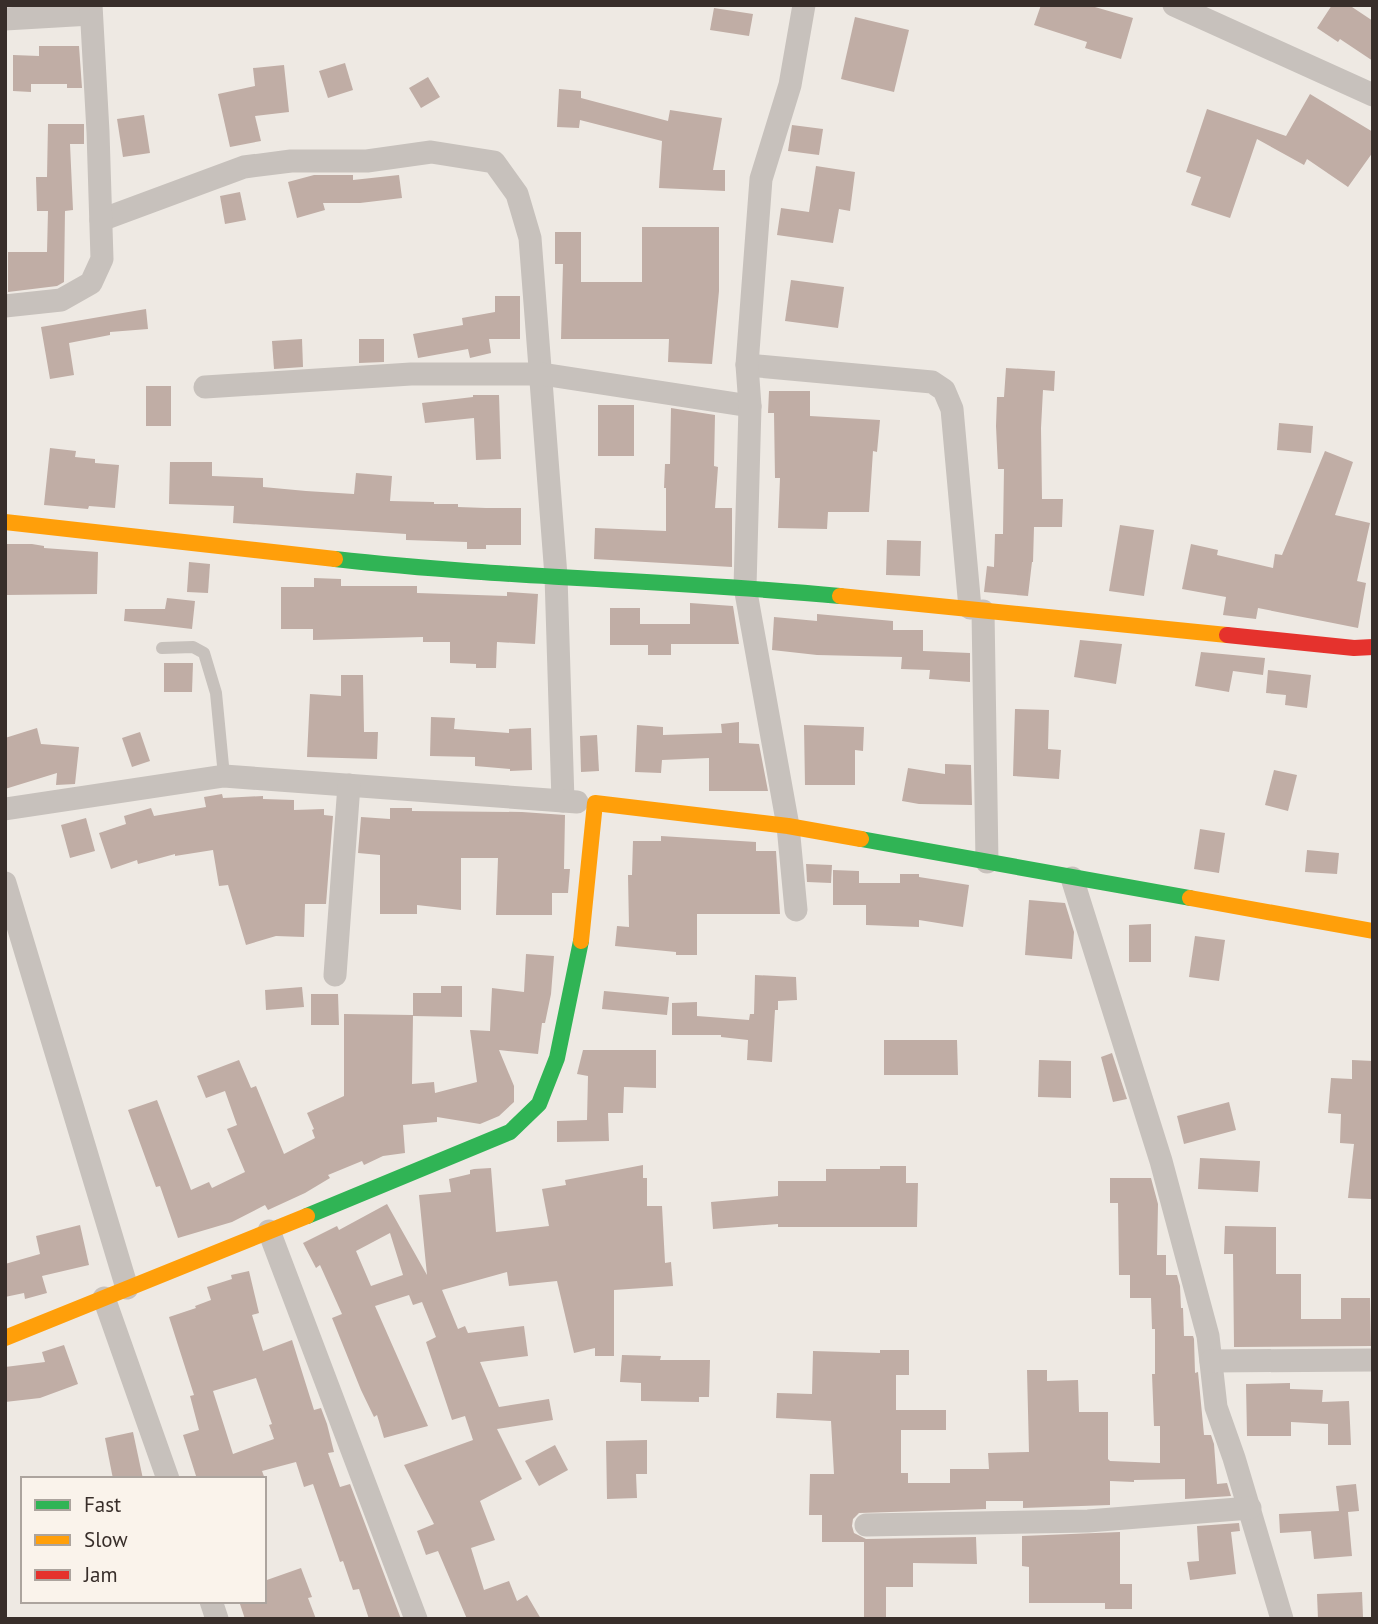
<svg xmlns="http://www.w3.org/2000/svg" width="1378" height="1624" font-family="'PT Sans',sans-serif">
<rect width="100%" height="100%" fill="#eee9e3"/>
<g fill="#c0ada5" fill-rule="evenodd">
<path d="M1041,5H1088L1133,18L1121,59L1085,48L1087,42L1034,25Z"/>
<path d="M1332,5H1349L1373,21V61L1340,39L1338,42L1317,28Z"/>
<path d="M714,8L753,14L749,36L710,30Z"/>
<path d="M855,17L909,30L894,92L841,79Z"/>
<path d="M39,46H79L82,88H67V84H31V92L13,91V55L39,56Z"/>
<path d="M345,63L353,90L328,98L319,71Z"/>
<path d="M284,65L289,112L255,116L261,141L230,147L218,94L255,86L253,68Z"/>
<path d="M428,77L440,97L421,108L409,88Z"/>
<path d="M559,89L581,91V98L668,121L670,110L722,118L713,170H725V191L659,188L662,141L580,120L579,128L557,127Z"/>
<path d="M1310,94L1373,132V152L1348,187L1307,159L1304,165L1257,139L1230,218L1191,205L1201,177L1186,172L1207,109L1286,136Z"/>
<path d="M144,115L150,153L123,157L117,119Z"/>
<path d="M48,124H84V144H70L73,210L65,211L64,282L57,286L8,292V252H47L48,211H37L36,177H47Z"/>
<path d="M792,125L823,129L819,155L788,151Z"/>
<path d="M816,166L855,172L850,211L839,209L833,243L777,235L781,208L809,212Z"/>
<path d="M314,175H353V180L399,175L402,198L360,203H323L325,210L297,218L288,182Z"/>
<path d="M240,192L246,220L225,224L220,196Z"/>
<path d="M642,227H719V291L712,364L668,362L669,339H561L563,264H555V232H581V282H642Z"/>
<path d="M791,280L844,287L838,328L785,321Z"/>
<path d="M495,296H520V339H489L491,353L470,358L468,349L418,358L413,334L463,325L462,318L495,312Z"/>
<path d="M146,309L148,329L110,332V335L69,343L74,375L50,379L41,327Z"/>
<path d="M302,339L303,367L274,369L272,341Z"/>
<path d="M359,339H384V362L359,363Z"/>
<path d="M1006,368L1055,371L1054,391L1043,390L1041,428L1042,499H1063L1062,527H1034L1033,562H1032L1028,596L984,592L987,566L994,567L995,534H1003L1004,469H998L996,426L997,397H1004Z"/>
<rect x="146" y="386" width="25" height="40"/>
<path d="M769,391H810V416L880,420L877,452L873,451L869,512H828L827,529L778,528L780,478H775L774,413H768Z"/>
<path d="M473,395H499L501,459L476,460L474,418L425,423L422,403L473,397Z"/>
<rect x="598" y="405" width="36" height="51"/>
<path d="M671,408L715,415L714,466L718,467L715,508H732V567L594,559L595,528L666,531V488H664L665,464H670Z"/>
<path d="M1279,423L1313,426L1311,453L1277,450Z"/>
<path d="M50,448L76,451L75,457L95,459V463L119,465L115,508L89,506L88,509L44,505Z"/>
<path d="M1325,451L1353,462L1335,515L1370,523L1357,581L1366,583L1358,628L1258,608L1256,619L1223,615L1226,597L1182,589L1191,544L1218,550L1217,555L1273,568L1275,554L1282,555Z"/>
<path d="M170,462H212V476L263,478V487L306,491L354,494L356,473L392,476L390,501L434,502V504H458V507L486,508H521V545H486V549H467V542L406,540V534L233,523L234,506L169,504Z"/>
<path d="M1120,525L1154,530L1144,596L1109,591Z"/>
<path d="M887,540L921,541L920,576L886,575Z"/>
<path d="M5,544H32L44,546V548L98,552L97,594L5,595Z"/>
<path d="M189,562L210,564L208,593L187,592Z"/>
<path d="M314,578L341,579V586H417V593L507,596V592L538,594L535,644L497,642L496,668H476V664L450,663V642H423V637L313,640V629H281V587H314Z"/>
<path d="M167,598L195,601L192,629L124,621L125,609H165Z"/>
<path d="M690,603L733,606L739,644H671V655H648V645H610V608H640V624H690Z"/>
<path d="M817,614L893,621V630H923V651L970,653V682L929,679L930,670L901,669L902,657L817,655L772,650L774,617L817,621Z"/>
<path d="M1080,640L1122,644L1116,684L1074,677Z"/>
<path d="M1201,652L1265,658L1263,675L1233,671L1229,692L1195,686Z"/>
<path d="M164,663H193L192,692H164Z"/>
<path d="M1268,670L1311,675L1307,708L1285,705L1286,695L1266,693Z"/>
<path d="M341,675H363L364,732H378L377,759L307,757L310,694L341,696Z"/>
<path d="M1015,709L1049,710L1048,749L1061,750L1059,779L1013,776Z"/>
<path d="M431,717L455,718L454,729L509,733V729L531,728L532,770L510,771V769L475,766V757L430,756Z"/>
<path d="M739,722V743L759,744L768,791H709V758L662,760L661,773L635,772L637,725L663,727V735L722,733L721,724Z"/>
<path d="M804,725L864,727L863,751L855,750V785H805Z"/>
<path d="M37,728L41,744L79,747L75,784L56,785L57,773L5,789V738Z"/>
<path d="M140,732L150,761L132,767L122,738Z"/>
<path d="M597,735L599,771L581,772L580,736Z"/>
<path d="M945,764L971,765L972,805L919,804L902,801L908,768L945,774Z"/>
<path d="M1274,770L1297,775L1288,811L1265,805Z"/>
<path d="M222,794L223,798L263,796V799L294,800V810L324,809V815L333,816L326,904H305L304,937L276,936L246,945L228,885L219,886L213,850L175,856V854L138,864L137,860L111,869L99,833L126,824L124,816L151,808L154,816L206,807L204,797Z"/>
<path d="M390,808H412V811L522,812L565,815L564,869H570L568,893H552V915H496L498,858H461V910L417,905V914H380V855L358,853L361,817L390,819Z"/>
<path d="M86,818L95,851L70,858L61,825Z"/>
<path d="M1200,829L1225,833L1219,873L1194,869Z"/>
<path d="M661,836L756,842V851H776L780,914H697V955H676V952L615,946L617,926L629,927L628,875H632L633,841H661Z"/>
<path d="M1307,850L1339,853L1337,874L1305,872Z"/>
<path d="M806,864L832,865L831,883L807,882Z"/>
<path d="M833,870L859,871V883H900V874H919V877L969,885L963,927L919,920V927L866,925V905H833Z"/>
<path d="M1029,900L1065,903L1074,932L1072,959L1025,955Z"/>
<path d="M1151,924V962H1129V925Z"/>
<path d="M1195,936L1225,940L1219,981L1189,977Z"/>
<path d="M526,954L554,956L551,994L545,1023H542L538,1054L499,1050L514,1086V1102L499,1116L480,1124L437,1117V1122L403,1125L405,1153L383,1156L364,1165L362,1161L328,1175L330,1178L305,1193L268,1210L265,1205L232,1222L178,1238L160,1186L156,1187L128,1110L157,1100L191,1190L209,1182L212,1188L245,1172L227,1129L237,1125L225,1091L206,1098L197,1076L239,1060L251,1088L256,1086L284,1154L315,1138L312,1130L314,1129L307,1113L344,1096V1014L413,1015V993H441V986H462V1017L413,1016L412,1084L434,1082L435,1093L477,1082L470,1030L490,1031L492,988L524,992Z"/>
<path d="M755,975L796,977L797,1000L778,1001V1010H775L772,1062L747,1060L748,1040L721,1037V1035H672V1003L697,1002V1016L749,1020L750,1014H754Z"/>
<path d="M302,987L304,1007L266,1010L265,990Z"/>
<path d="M604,991L669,997L667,1015L602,1009Z"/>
<path d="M311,994H338L339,1025H311Z"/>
<path d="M884,1040H957L958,1075H884Z"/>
<path d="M583,1050H656V1088L624,1087L623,1113H608L609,1141L557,1142V1121L587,1120L588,1076L577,1074Z"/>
<path d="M1112,1053L1127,1099L1113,1102L1101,1057Z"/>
<path d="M1039,1060L1071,1061V1098L1038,1097Z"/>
<path d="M1352,1060L1373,1061V1179L1371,1199L1348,1198L1354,1144L1340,1143L1341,1114L1328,1113L1331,1078L1352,1079Z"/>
<path d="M1229,1102L1236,1130L1184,1144L1177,1116Z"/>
<path d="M1200,1158L1260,1161L1258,1192L1198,1189Z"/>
<path d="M643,1165V1178H647V1206H662L665,1263L671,1262L673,1286L614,1290V1356H595V1348L574,1353L557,1281L509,1286L507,1272L442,1290L458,1329L465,1326L468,1333L524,1326L528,1356L480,1362L499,1407L549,1399L553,1420L497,1429L522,1479L480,1501L495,1540L471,1548L484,1590L509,1581L517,1601L527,1595L541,1619H467L438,1551L426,1555L417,1531L434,1524L404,1465L473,1440L465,1416L452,1420L426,1342L436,1337L422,1302L413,1305L409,1295L375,1306L428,1426L384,1438L377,1415L374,1417L361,1390L332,1318L342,1314L320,1265L316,1268L303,1243L337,1226L339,1230L387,1204L427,1275L419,1195L451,1192L449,1179L470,1174V1170L474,1169L491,1168L496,1232L549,1226L542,1189L566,1185L565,1180ZM390,1233L403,1275L371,1286L356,1251Z"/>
<path d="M880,1166H906V1183H918L917,1227H778V1224L713,1229L711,1202L778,1196V1181H826V1169H880Z"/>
<path d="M1110,1178H1151L1158,1204L1157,1255H1166V1275H1177L1180,1286L1181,1308H1183L1184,1336H1193L1194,1339L1195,1373L1198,1372L1204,1435H1211L1214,1444L1217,1484L1227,1483L1231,1496L1185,1499V1479L1134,1480V1482L1110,1481V1505L1023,1508V1501H986V1509L859,1513L853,1519L852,1526L854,1533L866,1539L976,1537L977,1564L913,1563V1587H886V1619H864V1542H822V1515H809L810,1474H834L831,1421L776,1418L777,1393L812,1394L813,1351L880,1353V1350H909V1375H896V1410H946V1430H901V1473H908V1483H950V1469H989L988,1453L1029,1452L1027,1370H1047V1381L1078,1380L1079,1412H1108V1459L1110,1461L1160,1463V1426H1154L1152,1374H1155V1329H1152L1151,1298H1130V1275H1119L1118,1203H1110Z"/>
<path d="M80,1225L89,1265L42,1276L47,1293L25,1299L24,1293L5,1297V1264L40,1254L36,1236Z"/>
<path d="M1225,1226L1276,1227V1274H1301V1319H1341V1298H1370L1371,1346L1234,1347L1233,1254H1224Z"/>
<path d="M249,1271L259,1313L252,1315L263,1351L292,1340L314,1410L321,1408L327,1424L334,1452L328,1453L340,1487L350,1484L401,1619H369L359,1589L353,1590L343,1561L340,1562L313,1484L304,1487L296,1462L262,1471L265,1479H197L183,1435L199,1430L190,1396L194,1395L169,1317L196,1308L195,1306L211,1300L207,1287L232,1279L231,1275ZM256,1378L272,1424L269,1425L274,1439L233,1454L213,1391Z"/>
<path d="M64,1345L78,1384L40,1398L5,1402V1367L45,1362L42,1352Z"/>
<path d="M622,1355L661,1356L660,1360H710L709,1397H699V1402L641,1401V1383L620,1382Z"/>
<path d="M1290,1383V1389L1323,1390L1322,1402L1349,1401L1351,1445H1328V1424L1291,1422V1436H1247L1246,1384Z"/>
<path d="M133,1432L143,1479H113L105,1438Z"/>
<path d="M647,1440V1474H636L637,1498L607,1499L606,1441Z"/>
<path d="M555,1445L568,1470L539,1486L525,1461Z"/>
<path d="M1356,1484L1359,1511L1348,1512L1352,1556L1314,1559L1311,1531L1280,1533L1279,1514L1339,1511L1336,1486Z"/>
<path d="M1239,1523L1240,1531L1231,1532L1236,1574L1190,1580L1187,1562L1199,1561L1197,1526Z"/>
<path d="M1120,1532V1584H1132V1609H1105V1603H1029V1567L1022,1566V1536Z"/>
<path d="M301,1568L312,1597L308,1598L316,1619H245L239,1601H264V1581Z"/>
<path d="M1362,1592L1363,1617L1318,1619L1317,1594Z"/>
</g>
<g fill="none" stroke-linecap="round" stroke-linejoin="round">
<path stroke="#c7c1bc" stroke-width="12" d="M162,648L193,647L204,653L216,693L224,776"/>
<g stroke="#c7c1bc" stroke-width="23">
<path d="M1174,5L1373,95"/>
<path d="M5,19L91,14"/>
<path d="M101,220L244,167L291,161H367L431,152L494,162L517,194L530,238L556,576L563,801"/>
<path d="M5,306L61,300L91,283L102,259L98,132L91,5"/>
<path d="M747,365L932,382L944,390L952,409L970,608"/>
<path d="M205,387L411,374H542L750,406"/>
<path d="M983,611L987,862"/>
<path d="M5,809L224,776L577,802"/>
<path d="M1072,878L1161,1161L1208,1336L1216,1407L1234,1458L1282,1619"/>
<path d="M5,883L127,1288"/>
<path d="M796,910L788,826L745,587L750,406L747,365L761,179L790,85L804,5"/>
<path d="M335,975L349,785"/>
<path d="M269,1231L416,1619"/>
<path d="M104,1298L168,1479"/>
<path d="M1211,1361L1373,1360"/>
<path d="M866,1525L1088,1521L1250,1508"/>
<path d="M211,1601L217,1619"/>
</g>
<g stroke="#30b455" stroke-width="16">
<path d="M335,559C503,578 672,580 840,596"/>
<path d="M861,839L1190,898"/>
<path d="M307,1216L510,1132L539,1104L557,1058L581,941"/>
</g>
<g stroke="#ff9f0a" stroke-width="16">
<path d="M5,522L335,559"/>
<path d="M840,596L1227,635"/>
<path d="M1190,898L1373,931"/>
<path d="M581,941L595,803L788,826L861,839"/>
<path d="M5,1338L307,1216"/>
</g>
<path stroke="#e5322d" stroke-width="16" d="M1227,635L1354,648L1373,647"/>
</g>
<rect width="1378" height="1624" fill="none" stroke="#382e2a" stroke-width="14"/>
<rect x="21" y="1477" width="245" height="126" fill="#faf3eb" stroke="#aca49e" stroke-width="2"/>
<rect x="35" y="1500" width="35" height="10" fill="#30b455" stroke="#aca49e" stroke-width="2"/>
<text x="84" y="1512" font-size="21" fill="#382e2a">Fast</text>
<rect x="35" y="1535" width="35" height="10" fill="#ff9f0a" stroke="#aca49e" stroke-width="2"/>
<text x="84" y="1547" font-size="21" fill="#382e2a">Slow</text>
<rect x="35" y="1570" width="35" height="10" fill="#e5322d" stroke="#aca49e" stroke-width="2"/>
<text x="84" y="1582" font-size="21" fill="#382e2a">Jam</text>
</svg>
